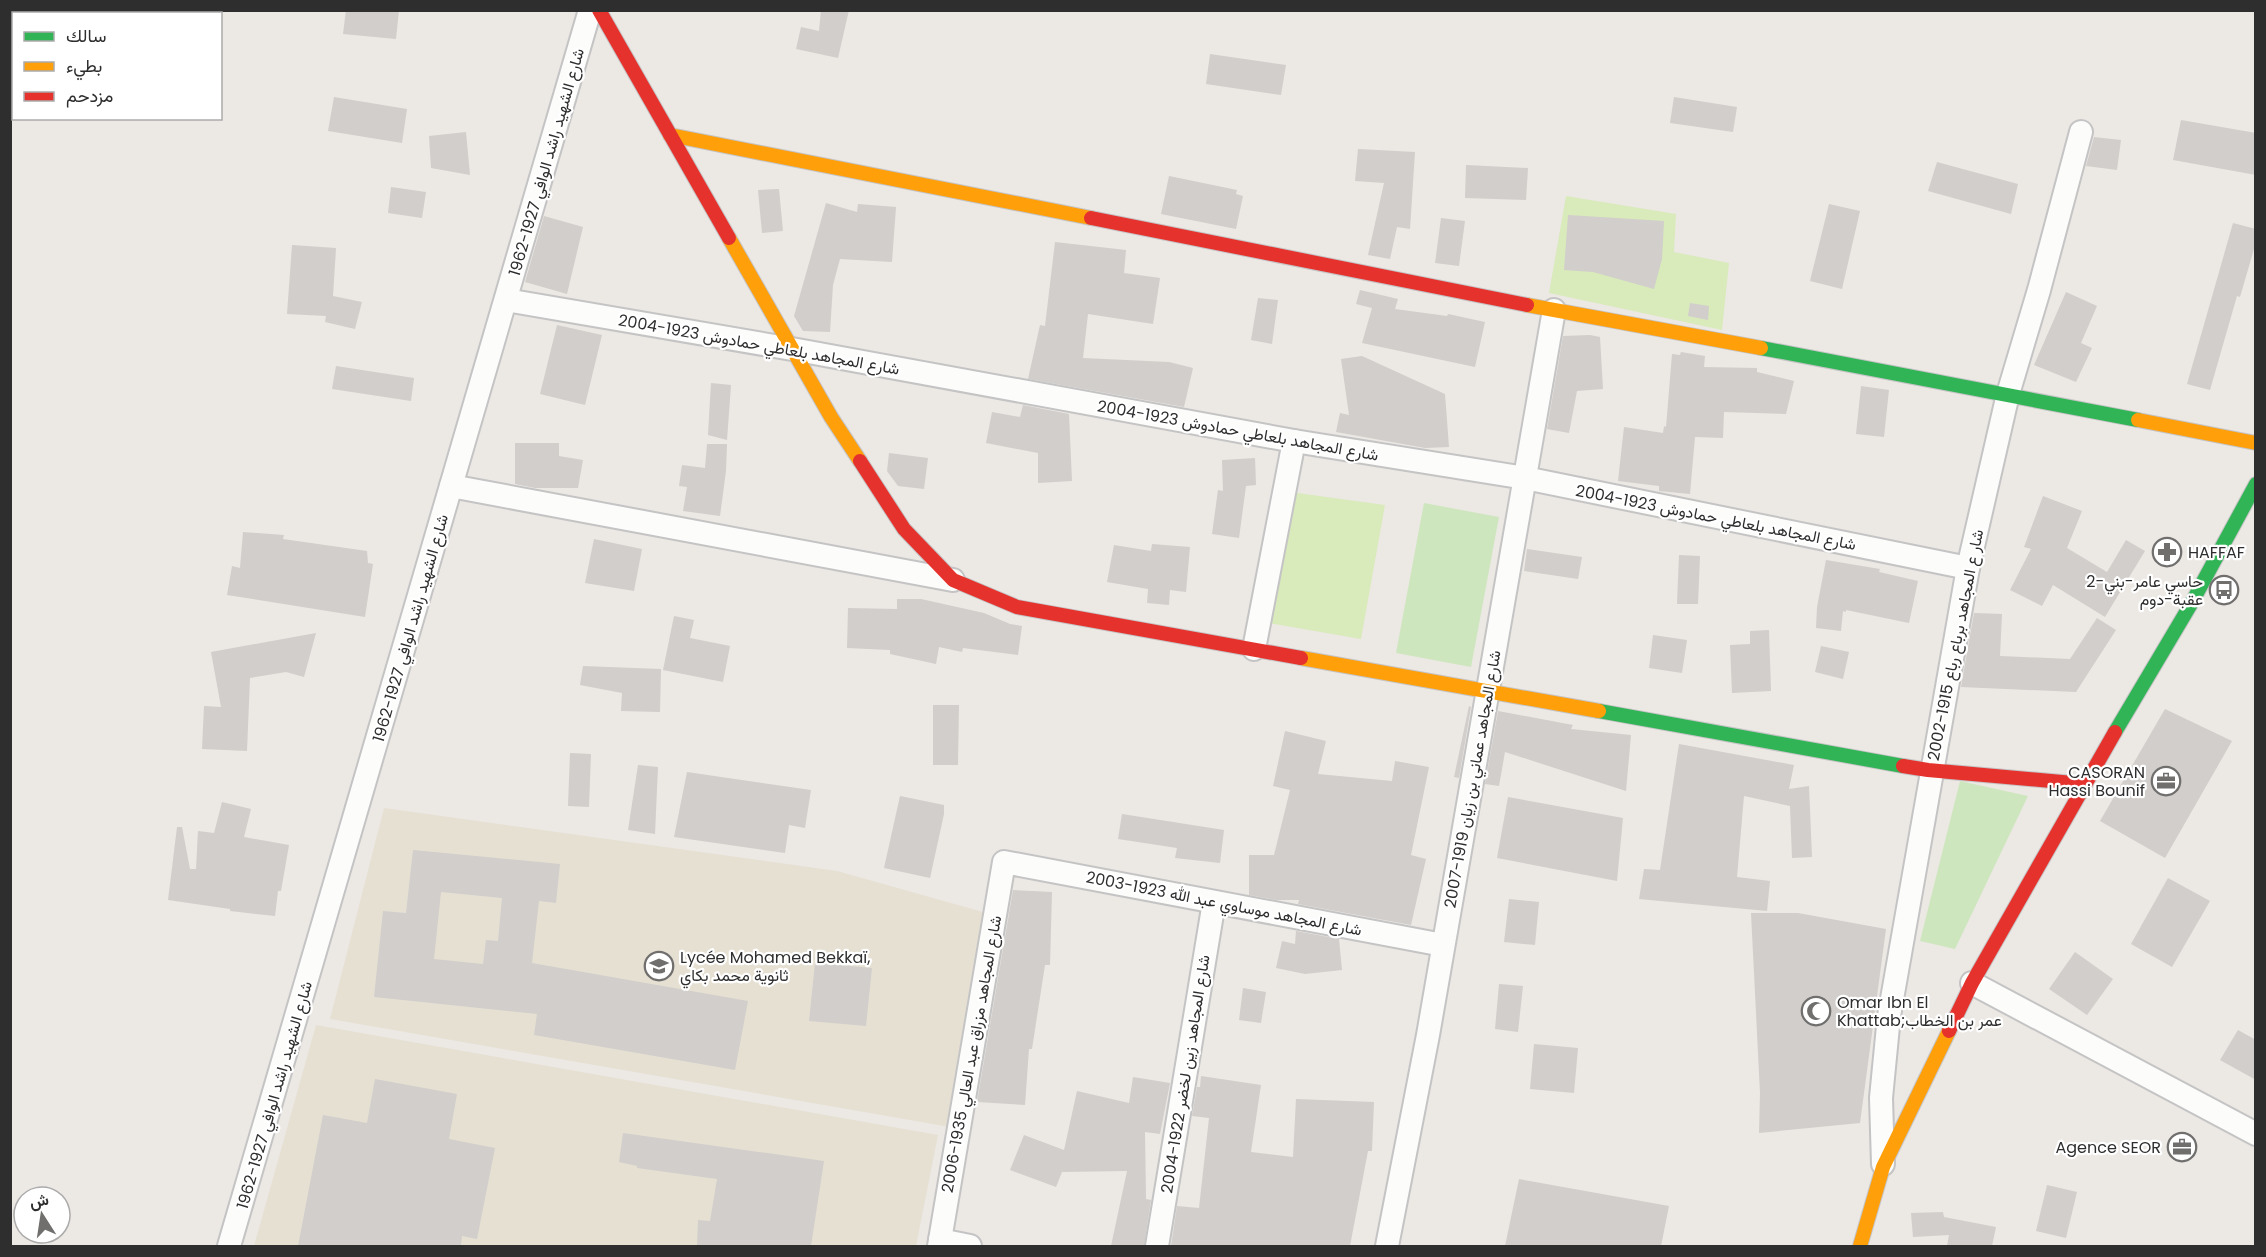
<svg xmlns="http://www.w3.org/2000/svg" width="2266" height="1257" font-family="Poppins,Vazirmatn,sans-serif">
<rect width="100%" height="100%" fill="#ece8e4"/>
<g fill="#e6e0d3">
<path d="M384,808L837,871L983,912L950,1127L330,1019Z"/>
<path d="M316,1025L938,1135L916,1246H254Z"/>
</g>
<g fill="#cee6be">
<path d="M1424,503L1499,517L1471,667L1396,653Z"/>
<path d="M1960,781L2028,796L1955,949L1920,941Z"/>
</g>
<g fill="#d9eabb">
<path d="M1566,196L1676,214L1674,252L1729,263L1722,330L1549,293Z"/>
<path d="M1290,492L1385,505L1361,639L1268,623Z"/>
</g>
<g fill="#d1cecb" fill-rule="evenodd">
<path d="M346,10H399L396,39L343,34Z"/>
<path d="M821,10H849L838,58L796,49L801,27L819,31Z"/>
<path d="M1210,54L1286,65L1281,95L1206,84Z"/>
<path d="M334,97L407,109L402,143L328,131Z"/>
<path d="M1674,97L1737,107L1733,132L1670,123Z"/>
<path d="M2181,120L2256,133V175L2173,160Z"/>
<path d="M466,132L470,175L431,168L429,136Z"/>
<path d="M2094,137L2121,140L2117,170L2086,166Z"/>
<path d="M1358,149L1415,152L1410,229L1397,227L1390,259L1368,255L1384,183L1355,181Z"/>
<path d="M1937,162L2018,184L2011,214L1928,191Z"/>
<path d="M1466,165L1528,168L1526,200L1465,198Z"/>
<path d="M1169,176L1237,190L1236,194L1243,196L1236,229L1161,214Z"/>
<path d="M391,187L426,192L422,218L388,213Z"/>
<path d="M779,189L783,231L762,233L758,190Z"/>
<path d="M826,203L857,212L858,204L896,207L892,262L840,259L833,285L830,332L803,331L794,316Z"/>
<path d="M1829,204L1860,211L1842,289L1810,281Z"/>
<path d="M1568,215L1664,221L1662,259L1654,289L1593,272L1564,270Z"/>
<path d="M544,216L583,227L567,294L525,282Z"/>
<path d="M1441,218L1465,221L1459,266L1435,263Z"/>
<path d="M2233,223L2256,229V242L2240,297L2237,296L2210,390L2187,384Z"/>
<path d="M1055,242L1126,250L1124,273L1160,278L1153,324L1088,314L1083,358L1169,362L1193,368L1184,407L1028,379L1040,325L1045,326Z"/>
<path d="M292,245L336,248L333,296L362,302L355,329L325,322L326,316L287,314Z"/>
<path d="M1360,290L1398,299L1395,309L1447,316L1448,314L1485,322L1475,367L1362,343L1372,308L1356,304Z"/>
<path d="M2066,292L2097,306L2081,343L2092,348L2076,382L2034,365Z"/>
<path d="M1258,298L1278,300L1272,344L1251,340Z"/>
<path d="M1690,303L1709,306L1708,320L1688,316Z"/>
<path d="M557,325L602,335L585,405L540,394Z"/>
<path d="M1590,335L1600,337L1603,389L1577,391L1569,433L1547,429L1563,336Z"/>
<path d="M1681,352L1705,356L1704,367L1757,368V372L1794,381L1786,414L1724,412L1723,438L1695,437L1690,494L1659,491V486L1618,481L1624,427L1663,433L1664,426L1666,427L1672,354L1680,355Z"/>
<path d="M1362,356L1445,394L1449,447L1425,448L1336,432L1340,413L1349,415L1341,359Z"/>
<path d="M336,366L414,378L411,401L332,389Z"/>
<path d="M711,383L731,385L727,440L708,435Z"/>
<path d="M1861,386L1889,390L1884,437L1856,434Z"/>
<path d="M1023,405L1069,414L1072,481L1038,483V453L986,443L992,412L1020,417Z"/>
<path d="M515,443H559V456L583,460L578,488H535L515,484Z"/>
<path d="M707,444H727L726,471L720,516L683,511L687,487L679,486L682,465L705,468Z"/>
<path d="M889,453L928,458L924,489L898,486L887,471Z"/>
<path d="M1255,458L1256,485L1246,486L1239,538L1212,534L1218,490L1223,491L1222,460Z"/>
<path d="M2043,496L2082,511L2067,548L2107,572L2126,540L2145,551L2105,617L2053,585L2042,606L2010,590L2031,549L2024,547Z"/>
<path d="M243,532L284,535L283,539L367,551L368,563L373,564L365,617L227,595L232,566L240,568Z"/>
<path d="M594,539L642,549L634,591L585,583Z"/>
<path d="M1152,544L1190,547L1186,592L1170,590L1169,605L1147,603L1148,589L1107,582L1114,545L1151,551Z"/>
<path d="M1527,549L1582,557L1578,579L1524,571Z"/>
<path d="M1679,555L1700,556L1698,604H1677Z"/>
<path d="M1826,560L1880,569L1879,572L1918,581L1909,623L1846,610V612L1843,611L1841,631L1816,628L1817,607Z"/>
<path d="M897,599H921L984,613L1010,624L1022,626L1018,655L963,648L962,652L939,647L936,664L890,654V650L847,648L848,608L897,609Z"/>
<path d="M1974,613L2002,614L2000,656L2070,659L2097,618L2116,630L2076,692L1961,687Z"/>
<path d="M674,616L694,620L690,638L730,646L723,682L663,670Z"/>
<path d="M1769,630L1771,691L1732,693L1730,645L1750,644V631Z"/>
<path d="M316,633L304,677L286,672L250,678L247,751L202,749L204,706L221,707L211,652Z"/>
<path d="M1653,635L1687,640L1682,673L1649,668Z"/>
<path d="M1821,646L1849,652L1843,679L1815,672Z"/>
<path d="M583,666L661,669L660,712L621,711L622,693L580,685Z"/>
<path d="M933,705H959L958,765H933Z"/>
<path d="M1469,706L1471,707L1459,778L1454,777Z"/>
<path d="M2165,709L2232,741L2165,858L2100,821Z"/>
<path d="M1498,711L1573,725L1571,729L1631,735L1626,791L1505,752L1499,786L1485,784Z"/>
<path d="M1285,731L1326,741L1318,774L1392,781L1395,761L1429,767L1411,855L1426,859L1411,925L1298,904L1299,900H1276L1249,895V855H1274L1290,790L1273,786Z"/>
<path d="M1679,744L1794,765L1789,789L1809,786L1812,857L1792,858L1790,806L1744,796L1737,877L1770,881L1767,911L1639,899L1644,869L1660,870Z"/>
<path d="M570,753L591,754L589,807L568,806Z"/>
<path d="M638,765L658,767L655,834L628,830Z"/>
<path d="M687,772L811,790L805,828L789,825L785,853L674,837Z"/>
<path d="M900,796L944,805V814L930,878L884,868Z"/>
<path d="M1508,797L1623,818L1617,881L1497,858Z"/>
<path d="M222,802L251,809L244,837L289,845L281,891H278L275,916L230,911V909L168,900L177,827H182L190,869H196L198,831L214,833Z"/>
<path d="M1122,814L1224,830L1220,863L1175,858L1177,848L1118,839Z"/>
<path d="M413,850L560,864L556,903L539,901L532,963L748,1001L735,1070L534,1035L537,1014L374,997L383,911L406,913ZM441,892L502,898L498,941L486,940L483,964L434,959Z"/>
<path d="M2168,878L2210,901L2172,967L2131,944Z"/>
<path d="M1013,890L1052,892L1050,965H1045L1032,1049H1029L1025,1105L977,1102Z"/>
<path d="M1509,899L1539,902L1535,945L1504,942Z"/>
<path d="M1751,913H1798L1886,929L1860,1123L1759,1133L1760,1093Z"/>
<path d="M1296,931L1339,939L1342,970L1305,974L1276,968L1282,941L1295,944Z"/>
<path d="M2075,952L2113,979L2087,1015L2049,989Z"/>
<path d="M815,963L872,968L866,1026L809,1021Z"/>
<path d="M1499,984L1523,986L1518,1032L1495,1029Z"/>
<path d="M1243,988L1266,992L1261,1023L1239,1020Z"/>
<path d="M2238,1030L2256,1040V1080L2220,1060Z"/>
<path d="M1534,1044L1578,1048L1574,1093L1530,1089Z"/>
<path d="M1201,1076L1261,1085L1251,1152L1293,1157L1296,1099L1374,1102L1372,1151H1368L1350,1246H1171L1177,1206L1199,1208L1209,1118L1192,1116L1197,1087H1200Z"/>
<path d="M1133,1077L1170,1083L1160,1134L1145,1132L1146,1199L1151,1200L1144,1246H1111L1127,1171L1062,1172L1056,1187L1010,1170L1024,1135L1064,1150L1077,1091L1129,1103Z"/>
<path d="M375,1079L457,1094L449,1139L495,1148L477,1239L462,1236L461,1246H298L323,1115L367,1123Z"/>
<path d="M623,1133L824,1161L811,1246H697L698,1220L710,1221L717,1179L637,1168V1166L619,1162Z"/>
<path d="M1519,1179L1669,1206L1661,1246H1505Z"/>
<path d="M2047,1185L2077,1192L2066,1238L2036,1231Z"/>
<path d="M1943,1212L1944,1217L1996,1227L1992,1246H1947L1949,1235L1913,1237L1911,1213Z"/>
</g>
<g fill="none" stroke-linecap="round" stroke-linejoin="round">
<g stroke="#c5c4c5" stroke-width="26">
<g id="street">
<path d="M506,300L792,349L1294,441L1525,478L1968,568"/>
<path d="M451,486L953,580"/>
<path d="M1254,649L1294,441"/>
<path d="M1972,983L2256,1134"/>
<path d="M1883,1164L1881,1098L1889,1016L1968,568L2008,394L2039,290L2081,132"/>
<path d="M940,1240L970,1246"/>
<path d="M229,1246L590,10"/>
<path d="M939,1246L1004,862L1443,945"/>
<path d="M1157,1246L1214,902"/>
<path d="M1387,1246L1428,1035L1554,310"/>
</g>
</g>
<g stroke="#c5c4c5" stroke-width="16">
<g id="fast">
<path d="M1761,348L2138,420"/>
<path d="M1599,711L1903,766"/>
<path d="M2115,732L2191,604L2256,484"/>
</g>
</g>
<g stroke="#c5c4c5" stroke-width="16">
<g id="slow">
<path d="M670,135L1091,218"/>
<path d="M729,238L831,417L860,461"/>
<path d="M1527,305L1761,348"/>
<path d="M2138,420L2256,443"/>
<path d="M1301,658L1599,711"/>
<path d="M1860,1246L1883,1167L1949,1031"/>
</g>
</g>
<g stroke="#c5c4c5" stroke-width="16">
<g id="jam">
<path d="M599,10L729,238"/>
<path d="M1091,218L1527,305"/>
<path d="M860,461L904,529L953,580L1017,607L1301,658"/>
<path d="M1903,766L1928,770L2084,784"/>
<path d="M1949,1031L1972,983L2115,732"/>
</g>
</g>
<use href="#street" stroke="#fcfcfb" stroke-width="22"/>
<use href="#fast" stroke="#30b455" stroke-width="14"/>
<use href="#slow" stroke="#ff9f0a" stroke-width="14"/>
<use href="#jam" stroke="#e5322d" stroke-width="14"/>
</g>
<defs>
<g id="pharmacy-ring" transform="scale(1.5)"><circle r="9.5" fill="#fff" stroke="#706f6e" stroke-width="1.5"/><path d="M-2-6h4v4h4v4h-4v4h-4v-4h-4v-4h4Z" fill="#706f6e"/></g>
<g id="bus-ring" transform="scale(1.5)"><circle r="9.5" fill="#fff" stroke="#706f6e" stroke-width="1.5"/><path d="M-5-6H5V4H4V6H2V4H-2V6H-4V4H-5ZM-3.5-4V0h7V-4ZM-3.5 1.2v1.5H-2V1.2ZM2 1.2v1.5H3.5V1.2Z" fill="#706f6e"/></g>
<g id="office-ring" transform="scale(1.5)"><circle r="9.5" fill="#fff" stroke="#706f6e" stroke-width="1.5"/><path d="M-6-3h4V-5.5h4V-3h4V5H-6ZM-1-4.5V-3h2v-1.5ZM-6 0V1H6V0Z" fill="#706f6e"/></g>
<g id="school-ring" transform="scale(1.5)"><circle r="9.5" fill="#fff" stroke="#706f6e" stroke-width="1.5"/><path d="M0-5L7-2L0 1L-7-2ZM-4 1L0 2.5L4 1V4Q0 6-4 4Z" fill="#706f6e"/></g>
<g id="mosque-ring" transform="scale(1.5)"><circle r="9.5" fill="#fff" stroke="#706f6e" stroke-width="1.5"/><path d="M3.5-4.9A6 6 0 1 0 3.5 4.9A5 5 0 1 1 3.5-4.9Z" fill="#706f6e"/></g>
</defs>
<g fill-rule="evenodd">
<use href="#pharmacy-ring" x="2167" y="552"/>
<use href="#bus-ring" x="2224" y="590"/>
<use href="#office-ring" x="2166" y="781"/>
<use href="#school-ring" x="659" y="966"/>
<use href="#mosque-ring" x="1816" y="1011"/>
<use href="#office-ring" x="2182" y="1147"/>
</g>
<g text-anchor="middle" stroke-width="4.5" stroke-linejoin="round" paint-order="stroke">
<g font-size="16" fill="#2e2e2e" stroke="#fff">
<text transform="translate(546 162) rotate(-74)" y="6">شارع الشهيد راشد الوافي 1927-1962</text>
<text transform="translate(759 344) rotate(10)" y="6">شارع المجاهد بلعاطي حمادوش 1923-2004</text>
<text transform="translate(1238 430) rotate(10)" y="6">شارع المجاهد بلعاطي حمادوش 1923-2004</text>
<text transform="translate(1716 517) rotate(11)" y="6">شارع المجاهد بلعاطي حمادوش 1923-2004</text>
<text transform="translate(410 628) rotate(-74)" y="6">شارع الشهيد راشد الوافي 1927-1962</text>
<text transform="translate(1955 645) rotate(-79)" y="6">شار ع المجاهد برباع رباع 1915-2002</text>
<text transform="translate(1472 779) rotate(-80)" y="6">شارع المجاهد عماني بن زيان 1919-2007</text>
<text transform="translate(1224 903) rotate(11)" y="6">شارع المجاهد موساوي عبد الله 1923-2003</text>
<text transform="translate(971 1054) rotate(-80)" y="6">شارع المجاهد مزراق عبد العالي 1935-2006</text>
<text transform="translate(1185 1074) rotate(-81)" y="6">شارع المجاهد زين لخضر 1922-2004</text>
<text transform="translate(274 1095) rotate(-74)" y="6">شارع الشهيد راشد الوافي 1927-1962</text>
</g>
<g font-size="16" fill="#2e2e2e" stroke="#fff" text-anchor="start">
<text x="2188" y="558">HAFFAF</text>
<text x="2203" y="587" text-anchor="end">2-حاسي عامر-بني<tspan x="2203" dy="18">عقبة-دوم</tspan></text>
<text x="2145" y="778" text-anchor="end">CASORAN<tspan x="2145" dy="18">Hassi Bounif</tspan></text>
<text x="680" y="963">Lycée Mohamed Bekkaï,<tspan x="680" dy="18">ثانوية محمد بكاي</tspan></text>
<text x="1837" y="1008">Omar Ibn El<tspan x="1837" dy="18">Khattab;عمر بن الخطاب</tspan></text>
<text x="2161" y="1153" text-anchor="end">Agence SEOR</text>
</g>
</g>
<rect width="2266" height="1257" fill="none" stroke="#2e2e2e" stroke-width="24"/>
<rect x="12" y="12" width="210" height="108" fill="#ffffff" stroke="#ababab" stroke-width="1.5"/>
<rect x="24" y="32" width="30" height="9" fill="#30b455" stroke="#ababab" stroke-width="1.5"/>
<text x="66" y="42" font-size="18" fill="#2e2e2e">سالك</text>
<rect x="24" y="62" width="30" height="9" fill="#ff9f0a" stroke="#ababab" stroke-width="1.5"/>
<text x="66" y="72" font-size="18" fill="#2e2e2e">بطيء</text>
<rect x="24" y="92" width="30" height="9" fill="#e5322d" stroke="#ababab" stroke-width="1.5"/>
<text x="66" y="102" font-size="18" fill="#2e2e2e">مزدحم</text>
<g transform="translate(42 1215) rotate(348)"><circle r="28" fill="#ffffff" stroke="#ababab" stroke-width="1.5"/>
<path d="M0-4.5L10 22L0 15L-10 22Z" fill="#706f6e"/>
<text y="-9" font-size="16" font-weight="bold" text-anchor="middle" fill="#2e2e2e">ش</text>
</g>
</svg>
